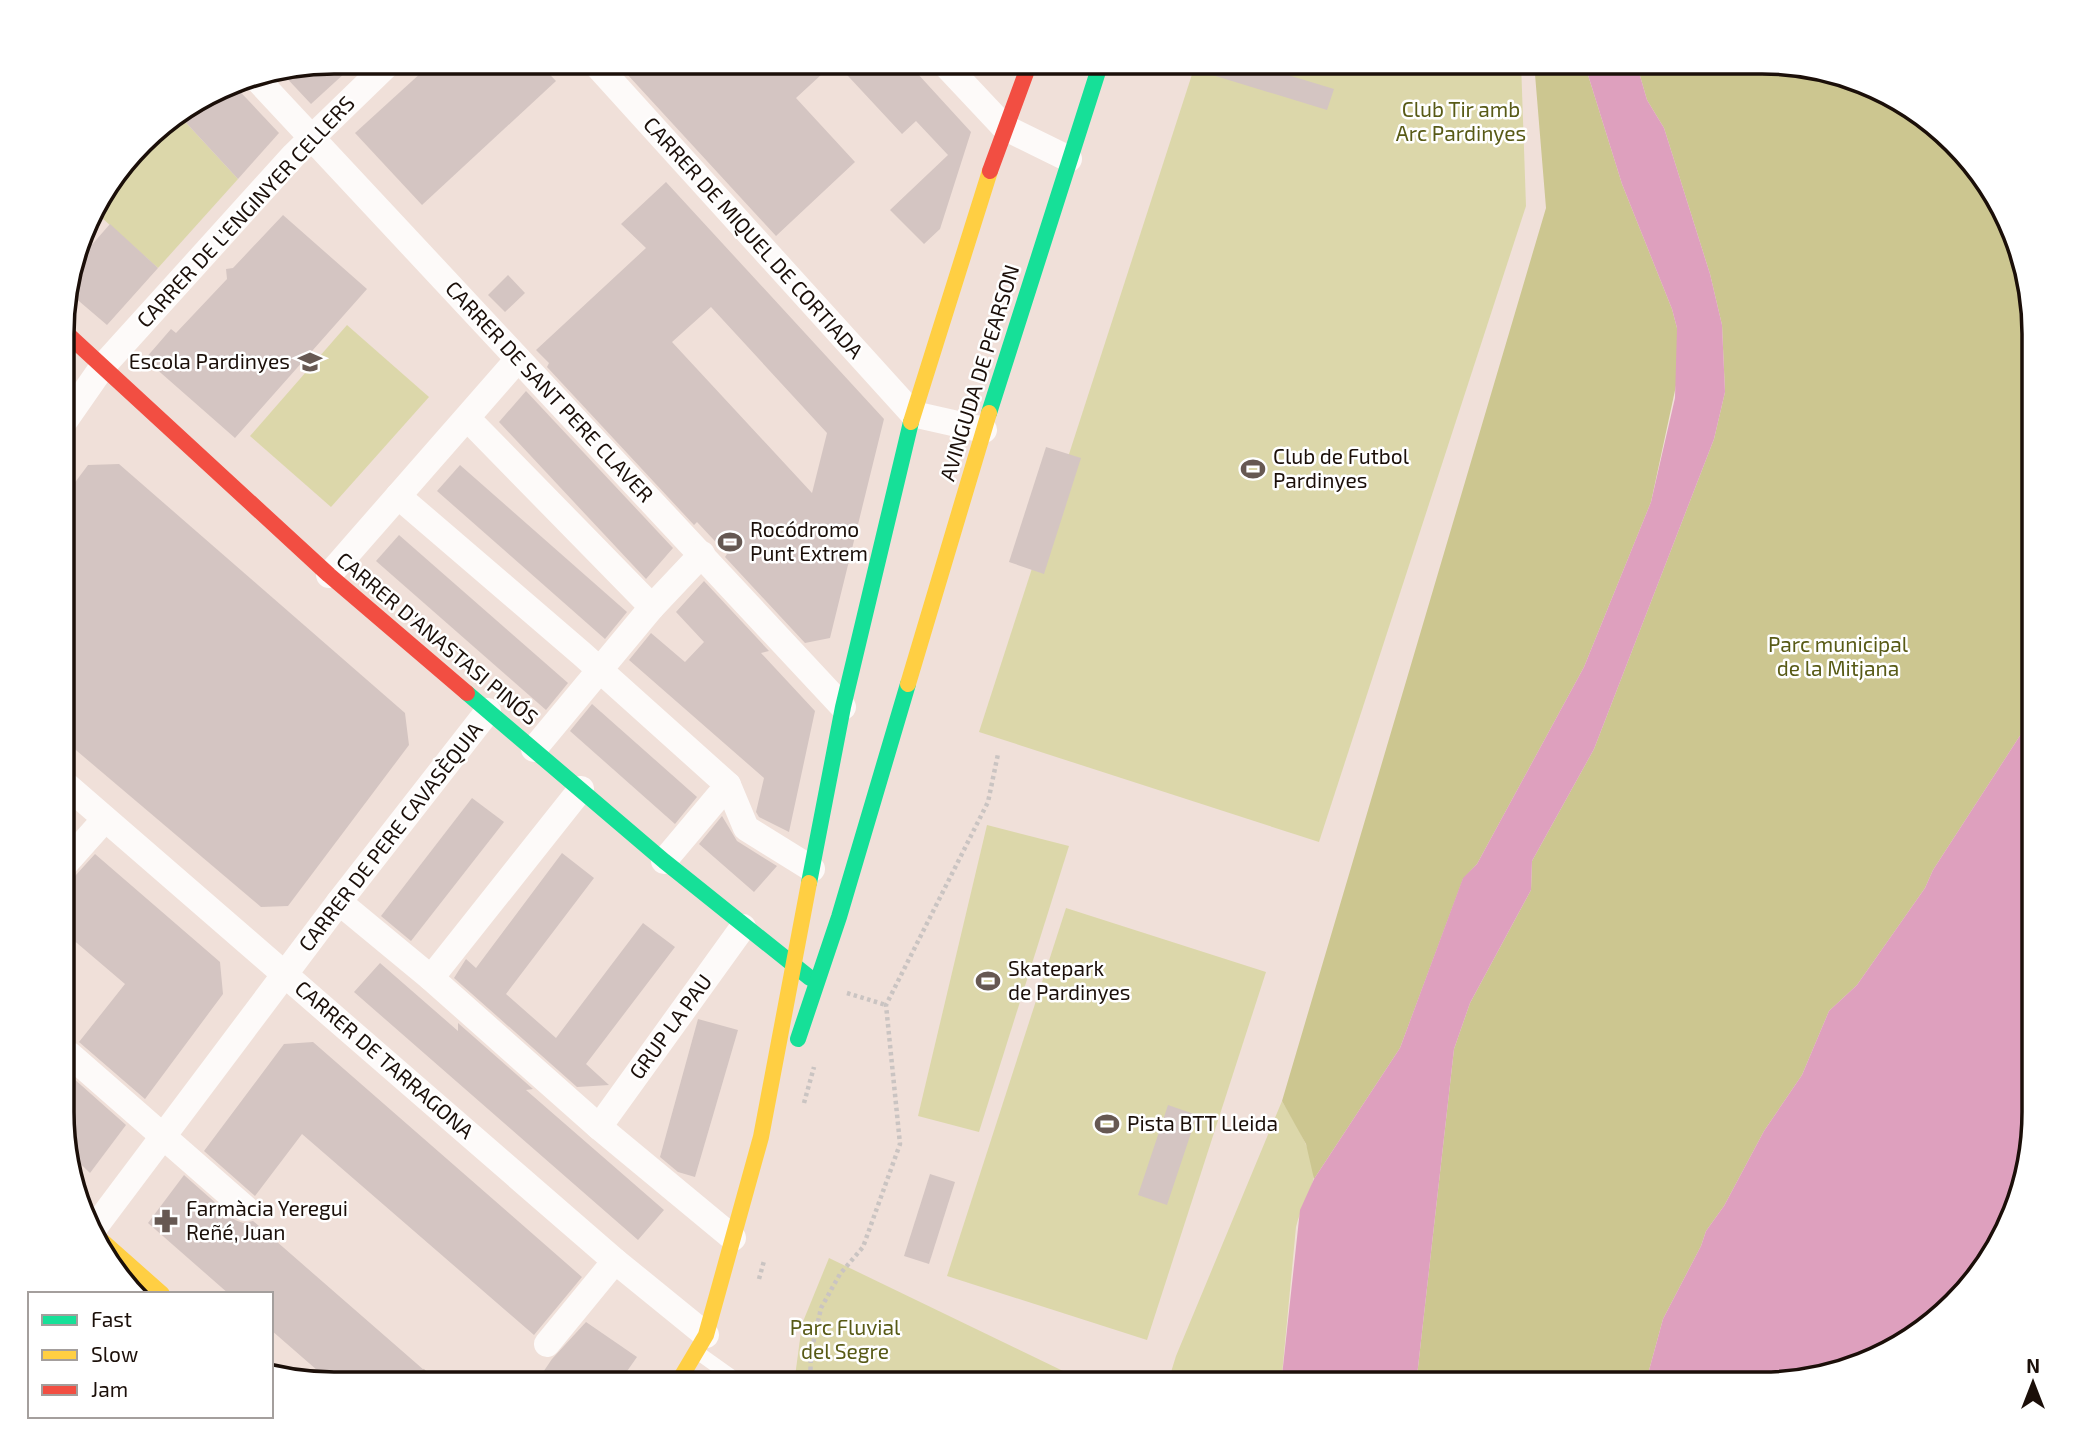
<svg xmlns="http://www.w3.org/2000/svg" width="2096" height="1446" font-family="'Exo 2',sans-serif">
<rect width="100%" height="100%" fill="#f0e0d9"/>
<g fill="#dcd7aa">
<path d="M1196,62H1521L1526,206L1319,842L979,732Z"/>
<path d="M178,114L238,179L158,268L92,209L154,129Z"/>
<path d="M347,325L429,397L331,507L250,436Z"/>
<path d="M987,825L1069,846L979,1132L918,1116Z"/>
<path d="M1066,908L1266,972L1147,1340L947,1276Z"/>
<path d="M1282,1101C1293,1120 1319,1159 1313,1181C1309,1196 1300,1210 1296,1227L1281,1385H1167L1176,1356Z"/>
<path d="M829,1258L1090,1384H794L802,1324Z"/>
</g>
<g fill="#ccc690">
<path d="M1534,62H1584L1622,184L1672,309L1677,328V381L1651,502L1584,667L1477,864L1463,879L1400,1048L1314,1179L1306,1144L1282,1101L1546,208Z"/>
<path d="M1636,62H1780L1851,76L1928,117L1998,198L2034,316V714L1933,870L1925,888L1857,985L1829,1011L1802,1075L1764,1131L1724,1206L1706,1231L1701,1246L1663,1319L1645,1385H1416L1454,1049L1470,1003L1531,890L1532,861L1594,749L1714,439L1725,392L1722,325L1710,274L1664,128L1647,100Z"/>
</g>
<g fill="#dea0be">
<path d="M1584,62H1636L1647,100L1664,128L1710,274L1722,325L1725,392L1714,439L1594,749L1532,861L1531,890L1470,1003L1454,1049L1416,1385H1281L1300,1210L1314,1179L1400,1048L1463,878L1477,864L1584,667L1651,502L1675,398L1677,328L1672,309L1622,184Z"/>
<path d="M2034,714V1130L2020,1201L1979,1278L1883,1357L1763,1385H1645L1663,1319L1701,1246L1706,1231L1724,1206L1764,1131L1802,1075L1829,1011L1857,985L1925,888L1933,870Z"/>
</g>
<g fill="#d4c5c2" fill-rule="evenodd">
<path d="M333,61H358L311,104L281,72Z"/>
<path d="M434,61H537L556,81L422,205L355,133Z"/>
<path d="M615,61H906L971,132L940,229L924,244L890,210L948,155L916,121L902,134L835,62L796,98L855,162L776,236Z"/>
<path d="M1187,62H1245L1334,89L1327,110L1186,67Z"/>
<path d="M231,82L279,133L238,179L178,114Z"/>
<path d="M666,182L884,419L830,638L805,643L725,557L727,554L697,522L694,525L547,367L549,363L536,350L646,248L621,224ZM711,307L827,433L812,493L672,342Z"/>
<path d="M283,215L367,289L235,438L145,359L171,329L176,333L227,279L226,269L233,268Z"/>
<path d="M110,224L158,268L107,325L66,290L81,241L89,248Z"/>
<path d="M508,275L525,293L505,312L488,295Z"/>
<path d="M526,391L673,548L646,579L499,422Z"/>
<path d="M1046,447L1081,458L1044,574L1009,562Z"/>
<path d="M119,464L405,713L409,745L288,906L261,907L64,740V497L88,465Z"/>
<path d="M460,465L627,612L605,639L437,491Z"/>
<path d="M399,535L568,683L546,710L376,561Z"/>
<path d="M704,581L769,651L761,653L815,711L789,832L759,817L756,812L764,778L629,660L651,633L685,662L704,642L676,612Z"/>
<path d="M592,704L697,797L675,824L570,731Z"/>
<path d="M472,798L504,822L411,941L381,916Z"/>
<path d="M722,816L737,841L777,866L754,892L699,844Z"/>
<path d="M562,853L594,878L506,994L556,1038L643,923L675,947L586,1064L609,1085L577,1087L454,978L466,959L476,968Z"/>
<path d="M95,854L220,962L223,994L145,1099L79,1042L125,984L64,932V880L75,876Z"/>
<path d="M380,963L458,1031V1023L533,1089L526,1090L664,1210L638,1240L354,992Z"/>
<path d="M698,1019L738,1030L695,1177L678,1172L660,1157Z"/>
<path d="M313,1042L582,1277L534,1335L302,1134L255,1196L204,1151L284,1044Z"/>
<path d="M64,1070L126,1125L90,1173L64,1148Z"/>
<path d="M1168,1105L1197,1115L1167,1205L1138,1195Z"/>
<path d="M930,1174L955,1182L929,1264L904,1256Z"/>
<path d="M184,1175L235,1220L243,1223L253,1221L440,1384H333L271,1330V1294H229L148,1223Z"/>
<path d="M586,1322L637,1357L618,1384H535L552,1359Z"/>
</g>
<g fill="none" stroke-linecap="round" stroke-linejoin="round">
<path stroke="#d0c1ba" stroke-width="26" stroke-dasharray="26 13" stroke-linecap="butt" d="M427,1384L433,1378"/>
<g stroke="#cac4c2" stroke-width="4.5" stroke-dasharray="3.5 3.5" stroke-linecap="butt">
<path d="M847,993L886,1005"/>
<path d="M804,1103L814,1067"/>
<path d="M759,1279L764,1261"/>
<path d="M810,1384L811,1353L821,1308L840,1274L863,1247L900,1144L886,1005L988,802L998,754"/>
</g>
<path stroke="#fdfaf9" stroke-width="14" d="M697,1352L742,1384"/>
<g stroke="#fdfaf9" stroke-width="26">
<path d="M593,61L913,414L984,430"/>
<path d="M942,61L1004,127L1069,159"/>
<path d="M255,77L843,707"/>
<path d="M468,419L652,607L534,749"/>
<path d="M64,422L103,366L294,155L391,61"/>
<path d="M398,496L582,654L728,785L746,828L812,869"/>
<path d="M329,575L518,359"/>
<path d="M652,607L702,554"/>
<path d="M64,783L615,1261L706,1335"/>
<path d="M581,789L431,978L599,1127L743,927"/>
<path d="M664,861L728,785"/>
<path d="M64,865L105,819"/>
<path d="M339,902L431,978"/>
<path d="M70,1055L245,1208"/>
<path d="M599,1127L733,1238"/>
<path d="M92,1231L339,902L488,711"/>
<path d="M547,1344L615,1261"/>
</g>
<g stroke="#16e098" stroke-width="16">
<path d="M989,413L1101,62"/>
<path d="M467,693L664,861L810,978"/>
<path d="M809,883L843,707L911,422"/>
<path d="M798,1039L839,917L908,684"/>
</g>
<g stroke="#ffcf43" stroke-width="16">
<path d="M911,422L990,171"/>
<path d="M908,684L989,413"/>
<path d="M92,1232L162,1294"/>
<path d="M677,1384L706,1335L761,1137L809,883"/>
</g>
<g stroke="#f24e42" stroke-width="16">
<path d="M990,171L1030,62"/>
<path d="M64,331L329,575L467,693"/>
</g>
</g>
<defs>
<g id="school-bare" transform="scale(1.89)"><path d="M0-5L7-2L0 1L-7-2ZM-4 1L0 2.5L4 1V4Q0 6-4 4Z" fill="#665852" stroke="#fff" stroke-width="2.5" paint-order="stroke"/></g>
<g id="stadium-bare" transform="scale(1.89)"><path d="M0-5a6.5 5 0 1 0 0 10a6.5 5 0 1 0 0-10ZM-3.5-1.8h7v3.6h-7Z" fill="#665852" stroke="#fff" stroke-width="2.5" paint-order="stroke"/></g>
<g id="pharmacy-bare" transform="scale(1.89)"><path d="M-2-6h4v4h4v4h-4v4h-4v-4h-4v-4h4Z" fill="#665852" stroke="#fff" stroke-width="2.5" paint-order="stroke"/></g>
</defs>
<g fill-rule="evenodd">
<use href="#school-bare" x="310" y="362"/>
<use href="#stadium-bare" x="1253" y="469"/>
<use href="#stadium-bare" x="730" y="542"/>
<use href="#stadium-bare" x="988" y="981"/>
<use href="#stadium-bare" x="1107" y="1124"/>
<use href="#pharmacy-bare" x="166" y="1221"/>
</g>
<g text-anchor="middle" stroke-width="5" stroke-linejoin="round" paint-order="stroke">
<g font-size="21" fill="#585a16" stroke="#fff">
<text x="1461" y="117">Club Tir amb<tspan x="1461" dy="24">Arc Pardinyes</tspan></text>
<text x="1838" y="652">Parc municipal<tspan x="1838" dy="24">de la Mitjana</tspan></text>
<text x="845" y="1335">Parc Fluvial<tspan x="845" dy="24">del Segre</tspan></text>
</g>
<g font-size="21" fill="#1b0f09" stroke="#fff">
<text transform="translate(246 212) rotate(-47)" y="7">CARRER DE L'ENGINYER CELLERS</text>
<text transform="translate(753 238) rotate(48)" y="7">CARRER DE MIQUEL DE CORTIADA</text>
<text transform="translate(980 373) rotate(-73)" y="7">AVINGUDA DE PEARSON</text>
<text transform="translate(549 392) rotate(47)" y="7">CARRER DE SANT PERE CLAVER</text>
<text transform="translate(437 639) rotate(40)" y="7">CARRER D'ANASTASI PINÓS</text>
<text transform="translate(391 837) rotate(-52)" y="7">CARRER DE PERE CAVASÈQUIA</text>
<text transform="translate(671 1027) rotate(-54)" y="7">GRUP LA PAU</text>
<text transform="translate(384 1060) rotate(41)" y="7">CARRER DE TARRAGONA</text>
</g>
<g font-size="21" fill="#1b0f09" stroke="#fff" text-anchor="start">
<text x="290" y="369" text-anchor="end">Escola Pardinyes</text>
<text x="1273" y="464">Club de Futbol<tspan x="1273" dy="24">Pardinyes</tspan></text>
<text x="750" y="537">Rocódromo<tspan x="750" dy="24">Punt Extrem</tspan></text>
<text x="1008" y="976">Skatepark<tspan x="1008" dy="24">de Pardinyes</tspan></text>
<text x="1127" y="1131">Pista BTT Lleida</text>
<text x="186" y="1216">Farmàcia Yeregui<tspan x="186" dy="24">Reñé, Juan</tspan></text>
</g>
</g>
<path d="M0 0H2096V1446H0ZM334 74H1762A260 260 0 0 1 2022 334V1112A260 260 0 0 1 1762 1372H334A260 260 0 0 1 74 1112V334A260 260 0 0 1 334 74Z" fill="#fff" fill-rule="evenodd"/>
<path fill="none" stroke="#1b0f09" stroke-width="3.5" d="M334 74H1762A260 260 0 0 1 2022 334V1112A260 260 0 0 1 1762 1372H334A260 260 0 0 1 74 1112V334A260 260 0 0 1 334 74Z"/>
<rect x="28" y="1292" width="245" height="126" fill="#ffffff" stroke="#a49f9d" stroke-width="2"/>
<rect x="42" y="1315" width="35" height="10" fill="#16e098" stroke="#a49f9d" stroke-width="2"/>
<text x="91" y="1327" font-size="21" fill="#1b0f09">Fast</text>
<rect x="42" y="1350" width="35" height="10" fill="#ffcf43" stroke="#a49f9d" stroke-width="2"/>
<text x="91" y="1362" font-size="21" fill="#1b0f09">Slow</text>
<rect x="42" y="1385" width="35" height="10" fill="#f24e42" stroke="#a49f9d" stroke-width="2"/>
<text x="91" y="1397" font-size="21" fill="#1b0f09">Jam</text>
<g transform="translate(2033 1383)" stroke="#ffffff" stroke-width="5" paint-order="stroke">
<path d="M0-5L12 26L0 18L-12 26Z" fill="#1b0f09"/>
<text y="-10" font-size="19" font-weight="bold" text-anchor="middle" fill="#1b0f09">N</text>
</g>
</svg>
